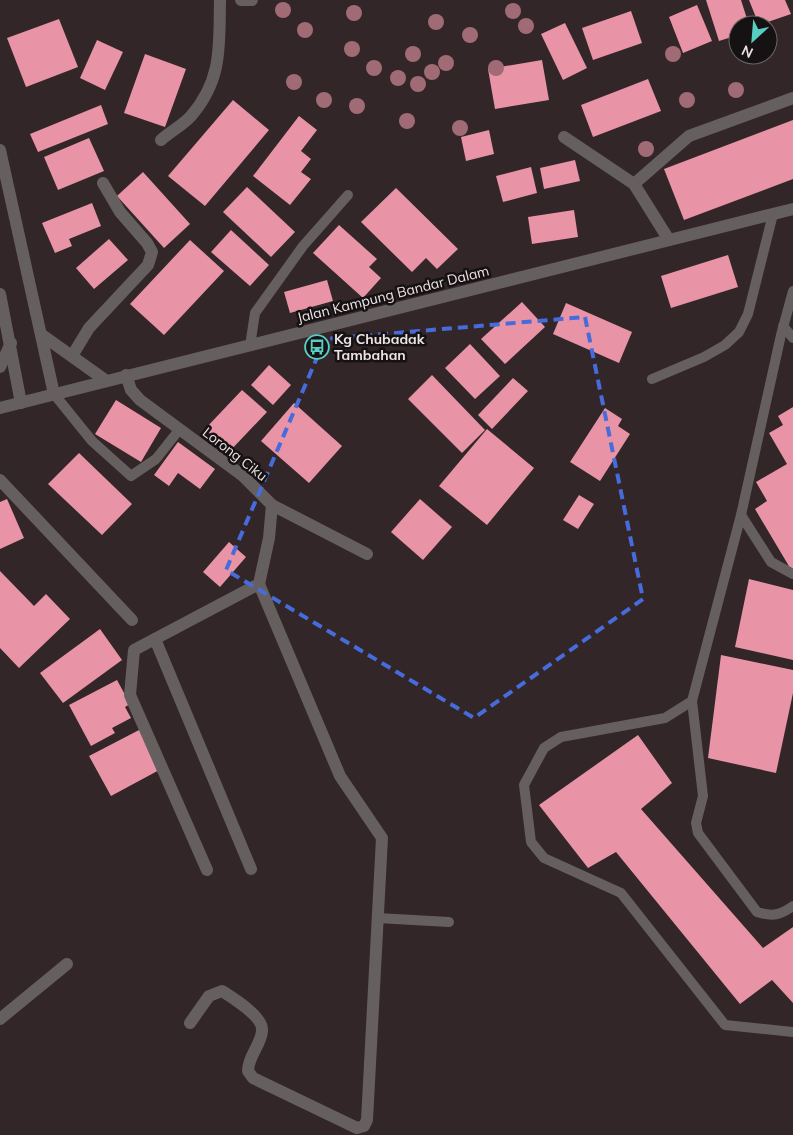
<svg xmlns="http://www.w3.org/2000/svg" width="793" height="1135" font-family="Mulish,sans-serif">
<rect width="100%" height="100%" fill="#322628"/>
<g fill="#e894a6">
<path d="M706,0H741L749,25H738V35L719,41Z"/>
<path d="M749,0H785L791,14L759,25Z"/>
<path d="M697,5L712,41L683,53L669,17Z"/>
<path d="M631,11L642,43L593,60L582,28Z"/>
<path d="M59,19L78,67L26,87L7,38Z"/>
<path d="M565,23L587,68L563,80L541,34Z"/>
<path d="M97,40L123,52L105,90L80,78Z"/>
<path d="M145,54L186,69L165,127L124,113Z"/>
<path d="M542,60L549,100L495,109L488,69Z"/>
<path d="M648,79L661,111L593,137L581,105Z"/>
<path d="M233,100L269,130L205,206L168,176Z"/>
<path d="M101,105L108,124L38,152L30,134Z"/>
<path d="M299,116L317,130L301,151L311,159L301,172L311,179L290,205L253,176Z"/>
<path d="M793,120V179L684,220L664,169Z"/>
<path d="M489,130L494,154L466,161L461,137Z"/>
<path d="M89,138L104,171L58,190L44,157Z"/>
<path d="M575,160L580,181L544,189L540,168Z"/>
<path d="M531,167L537,193L503,202L496,176Z"/>
<path d="M143,172L190,224L164,248L117,196Z"/>
<path d="M247,187L295,232L271,257L223,212Z"/>
<path d="M396,188L458,249L437,269L426,258L412,272L361,222Z"/>
<path d="M92,203L101,226L69,239L72,246L55,253L42,223Z"/>
<path d="M574,210L578,237L532,244L528,217Z"/>
<path d="M339,225L377,259L369,267L381,278L363,298L313,253Z"/>
<path d="M231,230L269,265L250,286L211,252Z"/>
<path d="M109,239L128,260L94,289L76,268Z"/>
<path d="M190,240L224,271L164,335L130,304Z"/>
<path d="M728,255L738,287L671,308L661,276Z"/>
<path d="M327,280L333,301L290,313L284,292Z"/>
<path d="M522,302L545,327L505,364L481,339Z"/>
<path d="M566,303L632,332L619,363L553,334Z"/>
<path d="M470,344L500,376L475,399L445,368Z"/>
<path d="M269,365L291,385L273,405L251,385Z"/>
<path d="M432,375L485,430L462,453L408,399Z"/>
<path d="M513,378L528,391L492,429L478,415Z"/>
<path d="M242,390L267,412L229,452L205,429Z"/>
<path d="M116,400L161,428L141,462L95,434Z"/>
<path d="M294,403L342,446L309,483L261,441Z"/>
<path d="M793,407V573L755,509L767,501L756,482L787,464L769,433L783,425L778,416Z"/>
<path d="M605,408L622,419L618,426L630,434L600,481L570,462Z"/>
<path d="M487,429L534,468L487,525L439,486Z"/>
<path d="M178,442L215,469L200,489L178,473L169,486L154,475Z"/>
<path d="M79,453L132,504L102,535L48,484Z"/>
<path d="M579,495L594,504L578,529L563,520Z"/>
<path d="M7,499L24,538L0,549V502Z"/>
<path d="M420,499L452,527L423,560L391,532Z"/>
<path d="M229,542L246,557L220,587L203,572Z"/>
<path d="M0,571L34,606L46,594L70,619L19,668L0,648Z"/>
<path d="M749,579L793,590V660L735,647Z"/>
<path d="M100,629L122,660L63,703L40,673Z"/>
<path d="M721,655L793,670V693L776,773L708,758Z"/>
<path d="M117,680L130,704L125,707L131,718L112,728L115,733L91,746L69,705Z"/>
<path d="M141,729L163,768L111,796L89,756Z"/>
<path d="M638,735L672,783L641,809L763,948L793,927V1003L772,980L740,1004L616,852L588,868L539,805Z"/>
</g>
<g fill="none" stroke-linecap="round" stroke-linejoin="round">
<g stroke="#665f60" stroke-width="10">
<path d="M793,291L781,335L741,515L692,701L665,718L561,737L544,748L524,785L531,842L544,858L621,893L725,1025L793,1032"/>
<path d="M783,326L793,338"/>
<path d="M250,346L255,313L303,246L348,195"/>
<path d="M652,379L704,357L725,345L739,332L748,314L773,214"/>
<path d="M54,394L92,441L131,476L156,459L179,430"/>
<path d="M741,515L771,562L793,574"/>
<path d="M692,701L703,796L696,823L698,833L757,912C773,917 780,915 793,906"/>
<path d="M377,918L449,922"/>
</g>
<g stroke="#665f60" stroke-width="12">
<path d="M241,0H252"/>
<path d="M564,137L634,184L669,240"/>
<path d="M161,140C170,132 183,125 191,116C223,79 219,45 220,0"/>
<path d="M0,150L54,394"/>
<path d="M634,184L689,136L793,98"/>
<path d="M0,294L21,403"/>
<path d="M72,356L89,328L148,265L152,252L147,243L120,212L103,183"/>
<path d="M126,375L131,390L140,400L243,476L272,505L367,554"/>
<path d="M0,480L132,620"/>
<path d="M155,639L251,869"/>
<path d="M207,870L130,695L134,650L259,584L269,538L272,505"/>
<path d="M0,1019L67,964"/>
<path d="M190,1023L209,996L222,991C233,998 264,1017 262,1031C261,1045 248,1056 248,1071L253,1078L357,1128L364,1126L367,1120L382,838L340,776L259,584"/>
</g>
<g stroke="#665f60" stroke-width="12">
<path d="M42,335L105,380"/>
<path d="M0,367L11,343"/>
<path d="M0,408L793,209"/>
</g>
</g>
<g fill="#a16b76">
<circle cx="283" cy="10" r="8"/>
<circle cx="513" cy="11" r="8"/>
<circle cx="354" cy="13" r="8"/>
<circle cx="436" cy="22" r="8"/>
<circle cx="526" cy="26" r="8"/>
<circle cx="305" cy="30" r="8"/>
<circle cx="470" cy="35" r="8"/>
<circle cx="352" cy="49" r="8"/>
<circle cx="413" cy="54" r="8"/>
<circle cx="673" cy="54" r="8"/>
<circle cx="446" cy="63" r="8"/>
<circle cx="374" cy="68" r="8"/>
<circle cx="496" cy="68" r="8"/>
<circle cx="432" cy="72" r="8"/>
<circle cx="398" cy="78" r="8"/>
<circle cx="294" cy="82" r="8"/>
<circle cx="418" cy="84" r="8"/>
<circle cx="736" cy="90" r="8"/>
<circle cx="324" cy="100" r="8"/>
<circle cx="687" cy="100" r="8"/>
<circle cx="357" cy="106" r="8"/>
<circle cx="407" cy="121" r="8"/>
<circle cx="460" cy="128" r="8"/>
<circle cx="646" cy="149" r="8"/>
</g>
<path fill="none" stroke="#466cdb" stroke-width="4" stroke-dasharray="10 6" stroke-linejoin="round" d="M585,317L643,599L474,718L226,570L325,339Z"/>
<defs>
<g id="bus-ring" transform="scale(1.25)"><circle r="9.5" fill="#161112" stroke="#57cec2" stroke-width="1.5"/><path d="M-5-6H5V4H4V6H2V4H-2V6H-4V4H-5ZM-3.5-4V0h7V-4ZM-3.5 1.2v1.5H-2V1.2ZM2 1.2v1.5H3.5V1.2Z" fill="#57cec2"/></g>
</defs>
<g fill-rule="evenodd">
<use href="#bus-ring" x="317" y="347"/>
</g>
<g text-anchor="middle" stroke-width="5" stroke-linejoin="round" paint-order="stroke">
<g font-size="14" fill="#ece3e5" stroke="#161112">
<text transform="translate(393 294) rotate(-14)" y="5">Jalan Kampung Bandar Dalam</text>
<text transform="translate(235 454) rotate(38)" y="5">Lorong Ciku</text>
</g>
<g font-size="14" font-weight="bold" fill="#ece3e5" stroke="#161112" text-anchor="start">
<text x="334" y="344">Kg Chubadak<tspan x="334" dy="16">Tambahan</tspan></text>
</g>
</g>
<g transform="translate(753 40) rotate(206)"><circle r="24" fill="#161112" stroke="#6c6566"/>
<path d="M0-4L9 19L0 12L-9 19Z" fill="#57cec2"/>
<text y="-8" font-size="14" font-weight="bold" text-anchor="middle" fill="#ece3e5">N</text>
</g>
</svg>
